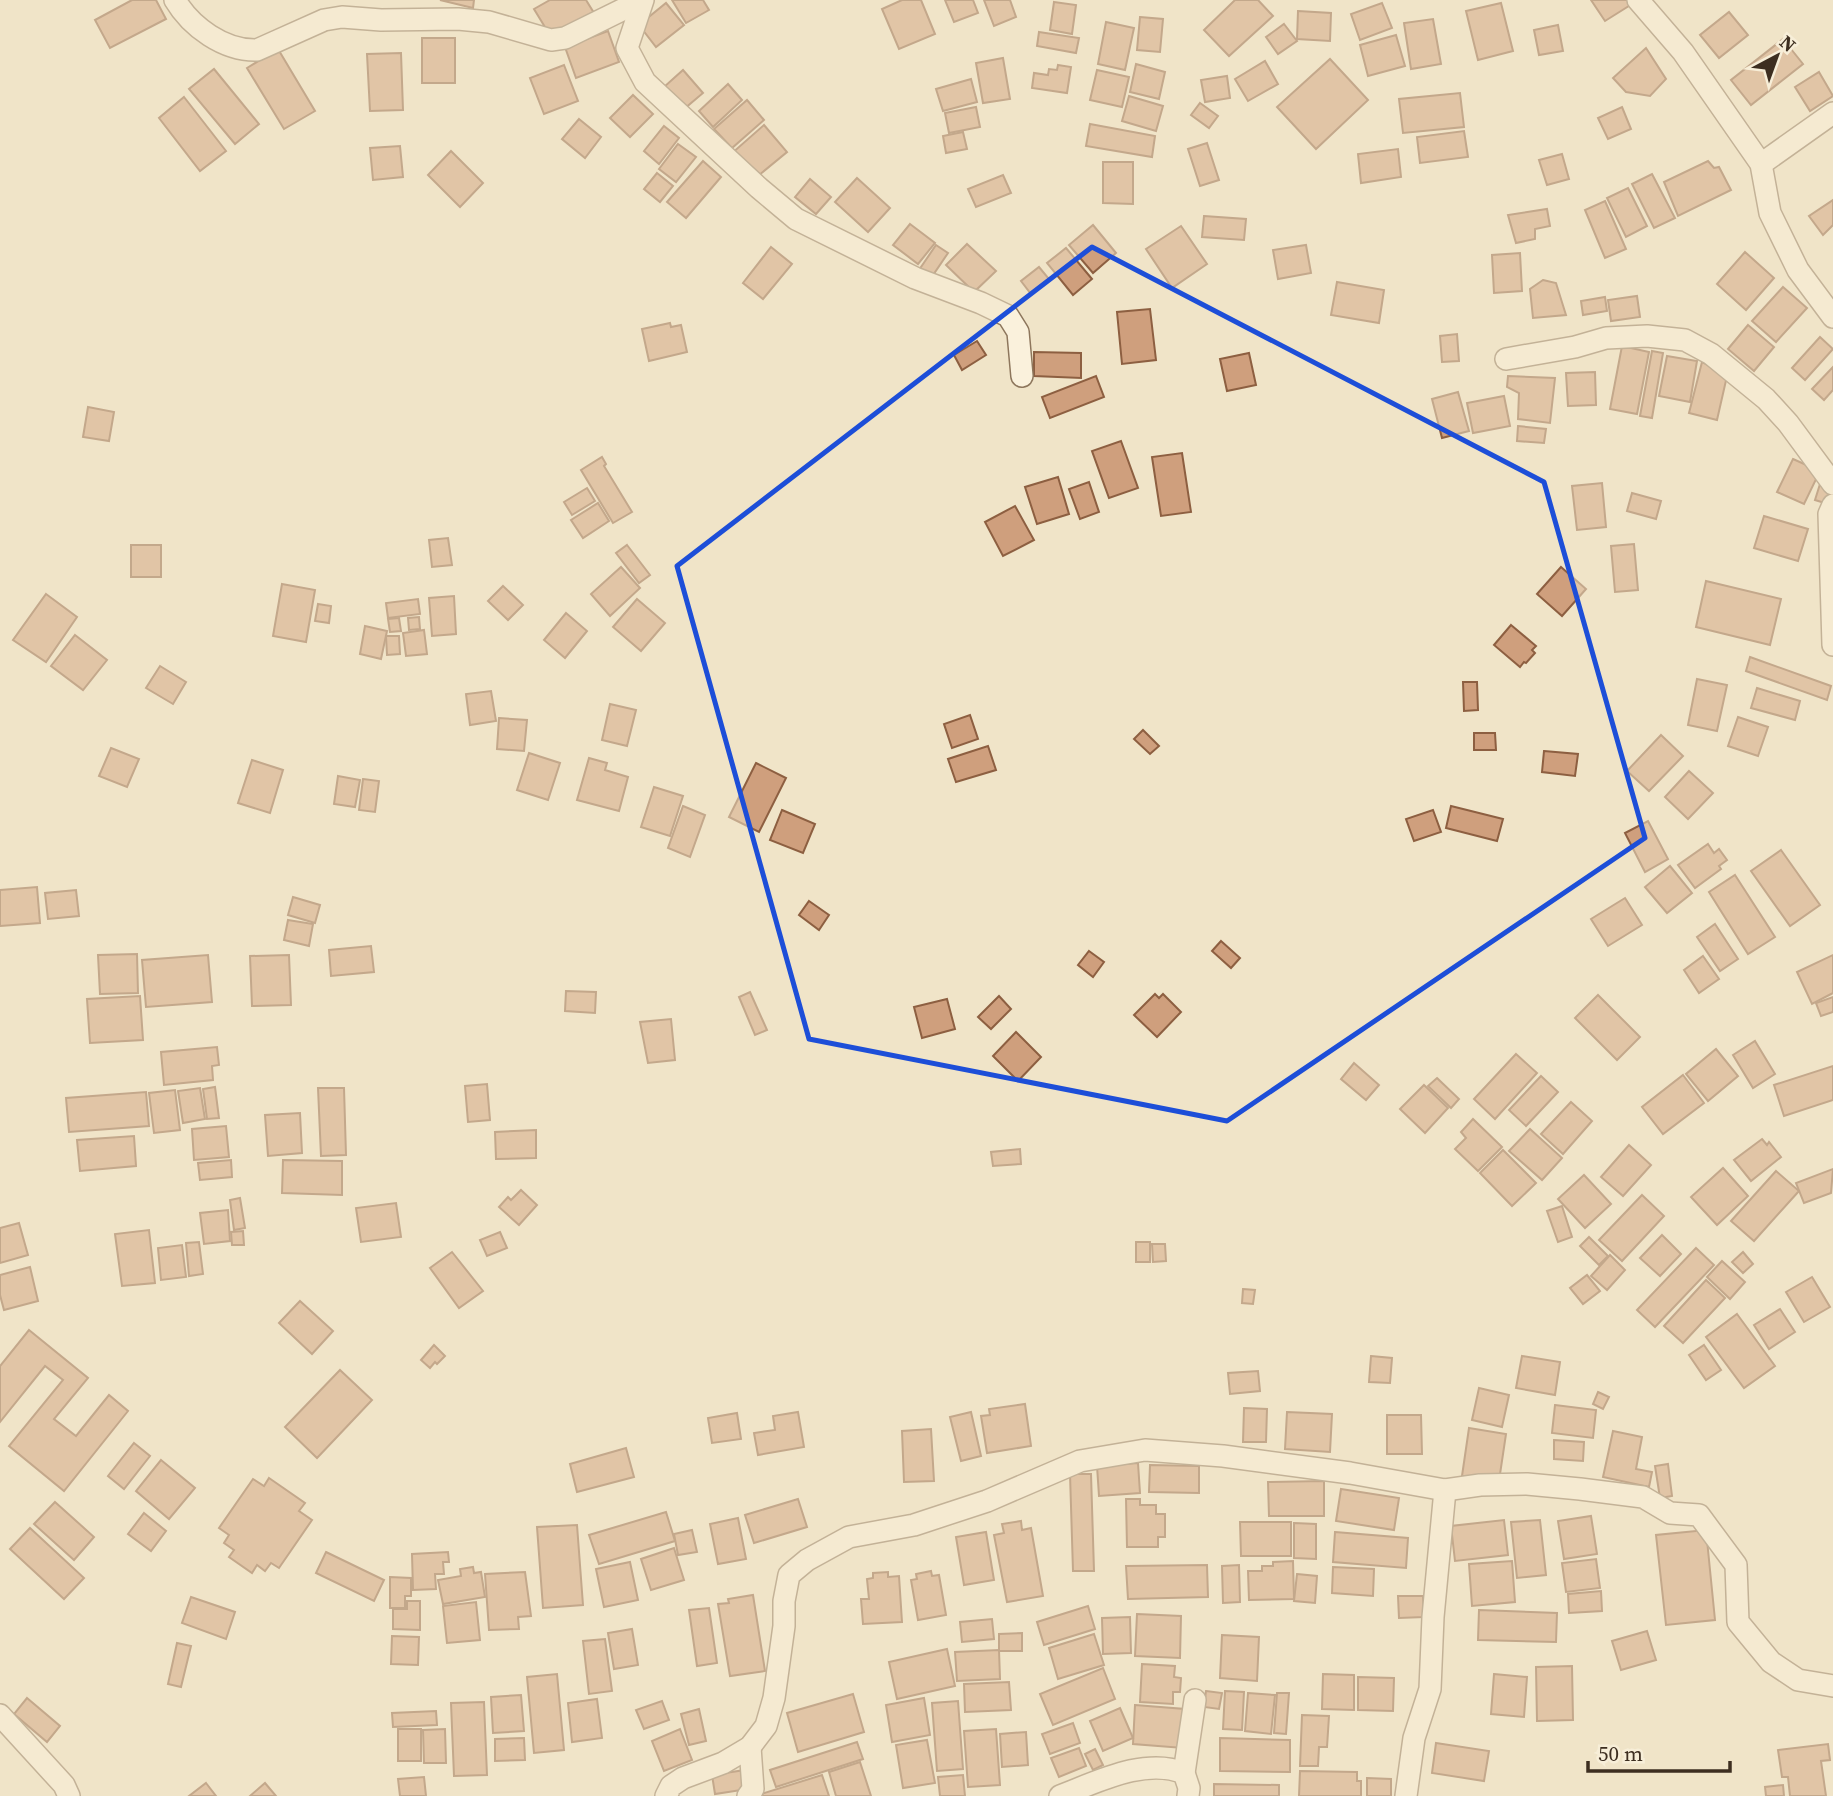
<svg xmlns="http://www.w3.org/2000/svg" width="1833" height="1796" font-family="'Source Serif 4',serif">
<rect width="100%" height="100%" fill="#f0e4c8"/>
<g fill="#cf9f7d" stroke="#8d5f41" stroke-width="2">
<path d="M132,0H156L166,19L110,48L95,20Z"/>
<path d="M440,0H474L473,8Z"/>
<path d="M550,0H586L594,13L551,37L534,9Z"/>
<path d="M672,0H703L709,10L686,23Z"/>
<path d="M902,0H921L935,34L899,49L882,9Z"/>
<path d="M945,0H973L978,13L954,22Z"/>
<path d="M984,0H1010L1016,17L994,26Z"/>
<path d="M1235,0H1258L1273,16L1229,56L1204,30Z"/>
<path d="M1591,0H1629L1632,4L1605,21Z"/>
<path d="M1054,2L1076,5L1072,34L1050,30Z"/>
<path d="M666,3L684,25L656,47L639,25Z"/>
<path d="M1382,3L1392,28L1360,40L1351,14Z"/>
<path d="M1501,3L1513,51L1478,60L1466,11Z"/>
<path d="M1298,11L1331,13L1330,41L1297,39Z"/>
<path d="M1729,12L1748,35L1719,58L1700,35Z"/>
<path d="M1140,17L1163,19L1160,52L1137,50Z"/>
<path d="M1433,19L1441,64L1411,69L1404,23Z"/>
<path d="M1106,22L1134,28L1125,70L1098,64Z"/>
<path d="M1284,24L1297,41L1278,54L1266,37Z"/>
<path d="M1558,25L1563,51L1539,55L1534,30Z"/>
<path d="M608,31L619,62L576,78L565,47Z"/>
<path d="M1039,32L1079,38L1076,53L1037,46Z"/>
<path d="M1396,35L1405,66L1368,76L1360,45Z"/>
<rect x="422" y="38" width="33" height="45"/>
<path d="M1783,39L1803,64L1751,105L1731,80Z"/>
<path d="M1646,48L1666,79L1650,96L1626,92L1613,78Z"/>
<path d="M278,49L315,111L284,129L247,68Z"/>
<path d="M401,53L403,110L370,111L367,54Z"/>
<path d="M1003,58L1010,99L983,103L976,63Z"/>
<path d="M1330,59L1368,100L1316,149L1277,107Z"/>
<path d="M1265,61L1278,84L1248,101L1235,79Z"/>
<path d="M1136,64L1165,72L1159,99L1130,92Z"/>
<path d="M564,65L578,101L544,114L530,78Z"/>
<path d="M1058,65L1071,67L1067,93L1032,88L1034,73L1048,75L1049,69L1057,70Z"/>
<path d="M214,69L259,124L235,144L189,89Z"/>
<path d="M683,70L703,93L684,109L664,87Z"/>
<path d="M1097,70L1129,77L1122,107L1090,100Z"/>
<path d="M1819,72L1833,96L1810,111L1795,87Z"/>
<path d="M1227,76L1230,98L1205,102L1201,80Z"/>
<path d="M971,79L977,102L943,111L936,89Z"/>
<path d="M728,84L742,100L713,127L699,111Z"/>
<path d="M1460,93L1464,127L1403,133L1399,99Z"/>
<path d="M633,95L653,114L630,137L610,118Z"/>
<path d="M1129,96L1163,106L1156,131L1122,121Z"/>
<path d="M184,97L226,151L200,171L159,118Z"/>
<path d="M747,100L764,120L732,148L714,129Z"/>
<path d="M1200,103L1218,116L1209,128L1191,115Z"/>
<path d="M976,107L980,127L949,133L945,113Z"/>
<path d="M1622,107L1631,129L1608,139L1598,118Z"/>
<path d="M579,119L601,137L585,158L562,139Z"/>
<path d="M1090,124L1155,136L1152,157L1086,146Z"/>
<path d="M764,125L787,152L753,180L731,154Z"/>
<path d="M664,126L679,138L659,164L644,151Z"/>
<path d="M1464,131L1468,157L1420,163L1417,137Z"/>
<path d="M963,132L967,149L946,153L943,136Z"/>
<path d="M1207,143L1219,180L1200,186L1188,149Z"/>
<path d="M678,144L696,157L676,182L659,169Z"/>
<path d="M400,146L403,177L373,180L370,148Z"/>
<path d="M1398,149L1401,177L1361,183L1358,154Z"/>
<path d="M451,151L483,183L460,207L428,175Z"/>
<path d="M1562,154L1569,179L1547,185L1539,160Z"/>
<path d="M703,161L721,177L686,218L667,202Z"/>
<path d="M1708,161L1714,168L1719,167L1731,190L1678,216L1664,182Z"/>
<path d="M1103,162H1133V204L1103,203Z"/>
<path d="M657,173L673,186L660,202L644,189Z"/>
<path d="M1652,174L1675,218L1654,228L1632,184Z"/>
<path d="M1003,175L1011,193L976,207L968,189Z"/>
<path d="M857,178L890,208L868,232L835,202Z"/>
<path d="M810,179L831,197L816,214L795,197Z"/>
<path d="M1628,188L1647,226L1626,237L1607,198Z"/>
<path d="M1833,200V225L1823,235L1809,216Z"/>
<path d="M1605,201L1626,249L1605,258L1585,210Z"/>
<path d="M1547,209L1550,226L1535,229V239L1516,243L1508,215Z"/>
<path d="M1204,216L1246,219L1244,240L1202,237Z"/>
<path d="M910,224L935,243L918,264L893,245Z"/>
<path d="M1093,225L1116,253L1093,273L1069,245Z"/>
<path d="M1181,226L1207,264L1172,288L1146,249Z"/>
<path d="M967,244L996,271L974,292L946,265Z"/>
<path d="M936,245L948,253L931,278L919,270Z"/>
<path d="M1306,245L1311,273L1278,279L1273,250Z"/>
<path d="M771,247L792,264L763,299L743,283Z"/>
<path d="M1066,248L1092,279L1073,295L1047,263Z"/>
<path d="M1745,252L1774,278L1746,310L1717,284Z"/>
<path d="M1520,253L1522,291L1494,293L1492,255Z"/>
<path d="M1039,267L1049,279L1031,294L1021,281Z"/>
<path d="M1543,280L1556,283L1566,315L1533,318L1530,289Z"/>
<path d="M1337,282L1384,290L1379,323L1331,315Z"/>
<path d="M1783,287L1807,308L1776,342L1752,321Z"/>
<path d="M1637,296L1640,317L1611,321L1608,300Z"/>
<path d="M1605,297L1607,311L1583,315L1581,301Z"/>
<path d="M1150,309L1156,360L1122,364L1117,312Z"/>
<path d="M670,323L671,327L681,325L687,352L649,361L642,329Z"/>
<path d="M1748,325L1774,347L1754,371L1728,349Z"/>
<path d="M1457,334L1459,361L1442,362L1440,336Z"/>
<path d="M1820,337L1833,349L1805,380L1792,368Z"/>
<path d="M977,341L986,355L962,370L954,355Z"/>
<path d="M1622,346L1649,352L1637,414L1610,409Z"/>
<path d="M1652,351L1663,353L1652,418L1640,416Z"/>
<path d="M1034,352L1081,353V378L1034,376Z"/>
<path d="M1249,353L1256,385L1227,391L1220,359Z"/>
<path d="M1667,356L1697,361L1690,402L1659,396Z"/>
<path d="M1702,362L1727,376L1717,420L1689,413Z"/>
<path d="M1833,367V390L1824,400L1812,389Z"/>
<path d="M1595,372L1596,405L1568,406L1566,373Z"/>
<path d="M1096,376L1104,397L1050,418L1042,397Z"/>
<path d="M1508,376L1555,378L1550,423L1518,419L1519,393L1507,387Z"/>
<path d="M1458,392L1469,431L1442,438L1432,399Z"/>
<path d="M1504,396L1510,426L1473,433L1467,403Z"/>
<path d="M88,407L114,412L109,441L83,437Z"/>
<path d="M1518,426L1546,429L1544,443L1517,441Z"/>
<path d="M1121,441L1138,488L1109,498L1092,451Z"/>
<path d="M1182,453L1191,512L1161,516L1152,457Z"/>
<path d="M602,457L606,464L604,466L632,512L613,523L581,470Z"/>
<path d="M1793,459L1820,471L1804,504L1777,492Z"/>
<path d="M1058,477L1069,514L1037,524L1025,487Z"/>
<path d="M1089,482L1099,512L1080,519L1069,489Z"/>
<path d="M1602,483L1606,527L1577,530L1572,486Z"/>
<path d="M1820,484L1833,488L1828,504L1815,500Z"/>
<path d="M587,488L595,501L572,515L564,502Z"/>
<path d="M1632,493L1661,501L1656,519L1627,511Z"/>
<path d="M598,503L609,521L583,538L571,520Z"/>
<path d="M1015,506L1034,540L1003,556L985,522Z"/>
<path d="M1764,516L1808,529L1798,561L1754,548Z"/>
<path d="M448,538L452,565L432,567L429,540Z"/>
<path d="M1634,544L1638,590L1615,592L1611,546Z"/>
<rect x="131" y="545" width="30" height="32"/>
<path d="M627,545L650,575L639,583L616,553Z"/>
<path d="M621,567L640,588L610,616L591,594Z"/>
<path d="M1561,567L1586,589L1562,616L1537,594Z"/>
<path d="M1706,581L1781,599L1770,645L1696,627Z"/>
<path d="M282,584L315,590L306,642L273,636Z"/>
<path d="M503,586L523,605L508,620L488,601Z"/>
<path d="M46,594L77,617L46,662L13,640Z"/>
<path d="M454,596L456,634L432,636L429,598Z"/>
<path d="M418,599L420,614L388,618L386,603Z"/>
<path d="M637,599L665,623L641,651L613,627Z"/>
<path d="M318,604L331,606L329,623L315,621Z"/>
<path d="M566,613L587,631L565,658L544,640Z"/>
<path d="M419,617L420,629L409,630L408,618Z"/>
<path d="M399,618L401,631L390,632L388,619Z"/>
<path d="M1511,625L1536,646L1532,650L1535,653L1526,663L1524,662L1520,667L1494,645Z"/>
<path d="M365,626L387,631L381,659L360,654Z"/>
<path d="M424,630L427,654L406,656L403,633Z"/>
<path d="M75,635L107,660L83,690L51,666Z"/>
<path d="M386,636H399L400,654L387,655Z"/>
<path d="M1750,657L1831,686L1827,700L1746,671Z"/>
<path d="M160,666L186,682L173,704L146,688Z"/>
<path d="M1697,679L1727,685L1717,731L1688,725Z"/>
<path d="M1463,682H1477L1478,710L1464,711Z"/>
<path d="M1757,688L1800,701L1795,720L1751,708Z"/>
<path d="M491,691L496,721L470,725L466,694Z"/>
<path d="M610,704L636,710L627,746L602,740Z"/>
<path d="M970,715L978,739L952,748L944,724Z"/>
<path d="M1738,717L1768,727L1758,756L1728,746Z"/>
<path d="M499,718L527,720L524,751L497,749Z"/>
<path d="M1143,730L1159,746L1150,754L1134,739Z"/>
<path d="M1474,733H1495L1496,750H1474Z"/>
<path d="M1661,735L1683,756L1649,791L1627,771Z"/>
<path d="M988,746L996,770L956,782L948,759Z"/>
<path d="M111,748L139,759L127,787L99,776Z"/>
<path d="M1544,751L1578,754L1575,776L1542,772Z"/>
<path d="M529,753L560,763L548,800L517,790Z"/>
<path d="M589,758L607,763L605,770L628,777L619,811L577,800Z"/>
<path d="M252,760L283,770L270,813L238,803Z"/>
<path d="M756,763L786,778L759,832L729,817Z"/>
<path d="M1689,771L1713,793L1688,819L1665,797Z"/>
<path d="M338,776L360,780L355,807L334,804Z"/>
<path d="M363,779L379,781L375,812L359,810Z"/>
<path d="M654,787L683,796L670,836L641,827Z"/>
<path d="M683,806L705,815L690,857L668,848Z"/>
<path d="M1451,806L1503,819L1497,841L1446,828Z"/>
<path d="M782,810L815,824L803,853L770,840Z"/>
<path d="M1433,810L1441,832L1414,841L1406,819Z"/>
<path d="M1648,821L1668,859L1645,872L1625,833Z"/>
<path d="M1708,844L1714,853L1719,849L1727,860L1719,866L1721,869L1695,888L1678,865Z"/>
<path d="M1781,850L1820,905L1790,926L1751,871Z"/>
<path d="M1670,866L1692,893L1667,913L1645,887Z"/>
<path d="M1735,875L1775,937L1748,954L1709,892Z"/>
<path d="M37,887L40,923L0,926V890Z"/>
<path d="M76,890L79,916L48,919L45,893Z"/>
<path d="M293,897L320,905L315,923L288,915Z"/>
<path d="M1625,898L1642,925L1608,946L1591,919Z"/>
<path d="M809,901L829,915L819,930L799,915Z"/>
<path d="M288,920L313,924L309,946L284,940Z"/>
<path d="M1715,924L1738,959L1720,971L1697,937Z"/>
<path d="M1221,941L1240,958L1231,968L1212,951Z"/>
<path d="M371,946L374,972L331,976L329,950Z"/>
<path d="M1089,951L1104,962L1093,977L1078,965Z"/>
<path d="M137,954L138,993L100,994L98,955Z"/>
<path d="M208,955L212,1002L146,1007L142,960Z"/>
<path d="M289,955L291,1005L252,1006L250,956Z"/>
<path d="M1833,955V993L1812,1004L1797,972Z"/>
<path d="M1703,956L1719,979L1699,993L1684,970Z"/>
<path d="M566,991L596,992L595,1013L565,1011Z"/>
<path d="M750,992L767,1030L755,1035L739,997Z"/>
<path d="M1155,994L1159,998L1163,994L1181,1012L1157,1037L1134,1015Z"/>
<path d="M1598,995L1640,1037L1617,1060L1575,1018Z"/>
<path d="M140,996L143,1040L90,1043L87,999Z"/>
<path d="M999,996L1011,1009L991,1029L978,1017Z"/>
<path d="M1833,997V1012L1821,1016L1816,1003Z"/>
<path d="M947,999L955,1029L922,1038L914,1007Z"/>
<path d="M671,1019L675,1060L648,1063L640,1022Z"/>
<path d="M1016,1032L1041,1057L1018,1081L993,1056Z"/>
<path d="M1755,1041L1775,1074L1753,1088L1733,1055Z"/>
<path d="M217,1047L219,1065L212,1066L213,1080L164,1085L161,1052Z"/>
<path d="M1716,1049L1738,1076L1708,1101L1686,1074Z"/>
<path d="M1516,1054L1537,1073L1495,1119L1474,1099Z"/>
<path d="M1354,1063L1379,1085L1366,1100L1341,1079Z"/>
<path d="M1833,1066V1100L1784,1116L1774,1085Z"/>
<path d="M1683,1075L1704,1103L1663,1134L1642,1107Z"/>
<path d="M1541,1076L1558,1092L1526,1126L1509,1110Z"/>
<path d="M1437,1078L1459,1099L1451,1108L1428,1086Z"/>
<path d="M487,1084L490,1120L468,1122L465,1086Z"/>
<path d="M1424,1085L1448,1108L1425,1133L1400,1109Z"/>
<path d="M215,1087L219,1118L207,1119L203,1089Z"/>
<path d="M200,1088L205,1119L183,1123L178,1091Z"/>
<path d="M318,1088H344L346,1155L321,1156Z"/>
<path d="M175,1090L180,1130L154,1133L149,1093Z"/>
<path d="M146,1092L149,1126L69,1132L66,1098Z"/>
<path d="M1571,1102L1592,1121L1563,1154L1541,1134Z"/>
<path d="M300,1113L302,1153L268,1156L265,1115Z"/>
<path d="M1473,1119L1502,1147L1478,1171L1455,1149L1466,1138L1461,1132Z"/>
<path d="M226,1126L229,1157L194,1160L192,1129Z"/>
<path d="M1530,1129L1562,1158L1542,1180L1509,1151Z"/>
<path d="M536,1130V1158L496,1159L495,1132Z"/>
<path d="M134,1136L136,1166L80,1171L77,1140Z"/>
<path d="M1762,1139L1767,1145L1769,1142L1781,1157L1751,1181L1734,1160Z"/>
<path d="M1629,1145L1651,1165L1623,1196L1601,1177Z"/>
<path d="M1020,1149L1021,1164L993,1166L991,1152Z"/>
<path d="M1503,1150L1536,1183L1512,1206L1480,1173Z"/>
<path d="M231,1160L232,1177L200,1180L198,1163Z"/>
<path d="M283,1160L342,1161V1195L282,1193Z"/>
<path d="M1723,1168L1748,1196L1717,1225L1691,1197Z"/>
<path d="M1833,1169L1831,1193L1804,1203L1796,1183Z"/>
<path d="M1776,1171L1799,1191L1754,1241L1731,1221Z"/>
<path d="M1584,1175L1611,1204L1585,1228L1558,1199Z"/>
<path d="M521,1190L537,1205L519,1225L499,1207L508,1197L511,1200Z"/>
<path d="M1642,1195L1664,1216L1622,1261L1599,1240Z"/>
<path d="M240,1198L245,1228L234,1230L230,1200Z"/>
<path d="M396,1203L401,1237L361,1242L356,1208Z"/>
<path d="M1562,1206L1572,1237L1558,1242L1547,1211Z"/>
<path d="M228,1210L230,1241L204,1244L200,1213Z"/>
<path d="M19,1223L28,1255L0,1263V1228Z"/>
<path d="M149,1230L155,1283L122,1286L115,1234Z"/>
<path d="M243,1231L244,1245H232L231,1232Z"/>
<path d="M500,1232L507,1248L487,1256L480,1240Z"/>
<path d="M1662,1235L1681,1254L1660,1276L1640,1258Z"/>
<path d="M1589,1237L1608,1256L1599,1265L1580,1246Z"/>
<path d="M199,1242L203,1274L189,1276L186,1243Z"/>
<rect x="1136" y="1242" width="14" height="20"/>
<path d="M1152,1244H1165L1166,1261L1153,1262Z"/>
<path d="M182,1245L186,1277L161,1280L158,1248Z"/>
<path d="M1696,1248L1714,1265L1655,1327L1637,1310Z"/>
<path d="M452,1252L483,1291L459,1308L430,1268Z"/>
<path d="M1743,1252L1753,1264L1743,1273L1732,1262Z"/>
<path d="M1610,1255L1625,1270L1607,1290L1591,1276Z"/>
<path d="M1722,1261L1745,1282L1730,1299L1707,1277Z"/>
<path d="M30,1267L38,1301L4,1310L0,1295V1275Z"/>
<path d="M1587,1275L1600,1291L1583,1304L1570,1288Z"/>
<path d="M1812,1277L1830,1307L1804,1322L1786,1292Z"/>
<path d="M1706,1280L1725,1298L1683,1343L1664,1326Z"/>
<path d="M1243,1289L1255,1290L1253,1304L1242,1303Z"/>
<path d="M300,1301L333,1331L312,1354L279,1323Z"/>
<path d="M1780,1309L1795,1332L1769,1349L1754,1325Z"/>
<path d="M1737,1314L1775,1366L1744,1388L1706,1337Z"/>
<path d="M29,1330L88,1378L54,1419L76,1436L109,1395L128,1411L64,1491L9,1446L63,1380L45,1366L0,1422V1366Z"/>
<path d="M434,1345L445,1356L437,1364L435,1362L430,1368L421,1360Z"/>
<path d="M1704,1345L1721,1370L1706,1380L1689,1355Z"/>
<path d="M1371,1356L1392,1358L1390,1383L1369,1382Z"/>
<path d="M1522,1356L1560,1362L1555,1395L1516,1388Z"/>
<path d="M340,1370L372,1400L317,1458L285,1427Z"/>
<path d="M1258,1371L1260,1391L1230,1394L1228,1373Z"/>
<path d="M1479,1388L1509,1395L1502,1427L1472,1420Z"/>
<path d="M1598,1392L1609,1397L1603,1409L1593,1404Z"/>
<path d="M1025,1404L1031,1446L987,1453L981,1416L990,1415L989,1409Z"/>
<path d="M1555,1405L1596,1410L1593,1438L1552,1433Z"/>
<path d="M1244,1408L1267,1409L1266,1442H1243Z"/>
<path d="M798,1412L804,1447L758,1455L754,1433L775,1430L773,1416Z"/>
<path d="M971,1412L981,1456L961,1461L950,1417Z"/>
<path d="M1287,1412L1332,1414L1330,1452L1285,1449Z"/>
<path d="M737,1413L741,1439L712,1443L708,1418Z"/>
<path d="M1387,1415H1421L1422,1454H1387Z"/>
<path d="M1469,1428L1506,1434L1499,1481L1462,1476Z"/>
<path d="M931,1429L934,1481L904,1482L902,1431Z"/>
<path d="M1613,1431L1642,1437L1636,1469L1652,1472L1649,1487L1603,1477Z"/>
<path d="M1554,1440L1584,1442L1583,1461L1554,1459Z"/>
<path d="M134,1443L150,1456L124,1489L108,1476Z"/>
<path d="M626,1448L634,1477L577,1492L570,1464Z"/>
<path d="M161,1460L195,1488L169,1519L136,1491Z"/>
<path d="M1138,1463L1140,1493L1099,1496L1097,1466Z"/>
<path d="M1668,1464L1672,1496L1660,1498L1655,1466Z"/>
<path d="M1150,1465L1199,1466V1493L1149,1492Z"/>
<path d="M1070,1474H1091L1094,1571H1073Z"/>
<path d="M269,1478L305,1503L299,1511L312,1520L279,1568L271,1563L265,1571L257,1565L252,1573L229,1557L234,1550L224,1543L229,1535L219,1528L253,1479L264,1486Z"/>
<path d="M1324,1481V1516H1269L1268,1482Z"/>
<path d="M1341,1489L1399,1498L1394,1530L1336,1521Z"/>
<path d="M798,1499L807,1527L754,1543L745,1515Z"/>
<path d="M1126,1499H1140V1505H1156V1514H1165V1537H1158V1547H1127Z"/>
<path d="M55,1502L94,1537L74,1560L34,1524Z"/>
<path d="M666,1512L675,1541L599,1564L589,1535Z"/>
<path d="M144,1513L166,1531L151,1551L128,1534Z"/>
<path d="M1591,1516L1597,1554L1564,1559L1558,1521Z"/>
<path d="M738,1518L746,1559L718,1564L710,1524Z"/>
<path d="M1504,1520L1508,1555L1455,1561L1451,1526Z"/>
<path d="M1540,1520L1546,1575L1517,1578L1511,1522Z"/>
<path d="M1021,1521L1022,1530L1031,1528L1043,1596L1007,1602L994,1535L1004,1533L1002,1524Z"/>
<path d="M1240,1522H1291V1556H1241Z"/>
<path d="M1294,1523L1316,1524V1559L1294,1558Z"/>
<path d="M577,1525L583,1605L543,1608L537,1527Z"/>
<path d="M30,1528L84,1578L64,1599L10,1549Z"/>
<path d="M692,1530L697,1552L678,1555L674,1534Z"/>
<path d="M1706,1530L1715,1620L1666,1625L1656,1535Z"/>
<path d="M986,1532L994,1580L964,1585L956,1537Z"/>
<path d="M1335,1532L1408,1538L1406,1568L1333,1562Z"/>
<path d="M674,1548L684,1580L651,1590L641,1559Z"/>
<path d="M326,1552L384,1580L374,1601L316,1573Z"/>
<path d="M448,1552L449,1562H443L444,1574H435L436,1589L413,1590L412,1554Z"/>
<path d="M1596,1559L1600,1588L1566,1592L1562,1563Z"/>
<path d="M1293,1561L1294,1599L1249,1600L1248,1571H1262V1566H1273V1562Z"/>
<path d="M1512,1561L1515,1602L1472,1606L1469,1564Z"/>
<path d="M630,1562L638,1600L604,1607L596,1569Z"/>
<path d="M1207,1565L1208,1597L1128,1599L1126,1566Z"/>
<path d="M1239,1565L1240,1602L1223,1603L1222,1566Z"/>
<path d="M473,1567L474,1573L481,1572L485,1597L443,1604L438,1580L461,1576L460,1569Z"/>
<path d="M1333,1567L1374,1569L1373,1596L1332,1593Z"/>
<path d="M931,1571L932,1576L939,1575L946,1615L918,1620L911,1580L917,1579L916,1574Z"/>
<path d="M525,1572L531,1616L518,1617L519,1629L489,1630L485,1574Z"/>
<path d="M888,1572V1577L899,1576L902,1622L863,1624L861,1599H869L867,1579L873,1578V1573Z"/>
<path d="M1297,1574L1317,1576L1315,1603L1294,1601Z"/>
<path d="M390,1577L411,1578V1596H405V1608H390Z"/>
<path d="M1601,1591L1602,1611L1569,1613L1568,1594Z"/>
<path d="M753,1595L765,1671L730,1676L718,1604L729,1603L728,1599Z"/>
<path d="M1398,1596H1423L1424,1617L1399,1618Z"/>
<path d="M191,1597L235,1612L226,1639L182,1623Z"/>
<path d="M407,1601H420V1630L393,1629V1609H407Z"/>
<path d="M476,1602L480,1640L447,1643L443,1606Z"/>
<path d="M1088,1606L1095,1629L1044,1645L1037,1622Z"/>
<path d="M709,1608L717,1663L697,1666L689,1610Z"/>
<path d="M1479,1610L1557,1613L1556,1642L1478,1640Z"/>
<path d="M1137,1614L1181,1616L1180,1658L1135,1656Z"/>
<path d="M1130,1617L1131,1653L1103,1654L1102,1618Z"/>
<path d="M992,1619L994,1639L962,1642L960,1622Z"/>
<path d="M632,1629L638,1665L614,1669L608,1633Z"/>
<path d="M1647,1631L1656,1660L1621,1670L1612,1641Z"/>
<path d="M1022,1633V1651H999V1634Z"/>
<path d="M1094,1634L1104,1665L1058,1679L1049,1648Z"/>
<path d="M1222,1635L1259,1637L1257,1681L1220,1678Z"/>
<path d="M392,1636L419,1637L418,1665L391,1664Z"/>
<path d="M605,1639L612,1691L589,1694L583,1641Z"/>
<path d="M177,1643L191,1646L181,1687L168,1684Z"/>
<path d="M947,1649L955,1686L897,1699L889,1662Z"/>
<path d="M999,1650L1000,1679L957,1681L955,1652Z"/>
<path d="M1142,1664L1175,1666L1174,1677L1181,1678L1180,1692H1173V1704L1140,1702Z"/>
<path d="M1572,1666L1573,1720L1537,1721L1536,1667Z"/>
<path d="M1103,1668L1115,1699L1053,1725L1040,1694Z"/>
<path d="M557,1674L564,1750L534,1753L527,1677Z"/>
<path d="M1323,1674L1354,1675V1710L1322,1709Z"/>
<path d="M1494,1674L1527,1677L1524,1717L1491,1714Z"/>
<path d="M1358,1677L1394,1678L1393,1711L1358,1710Z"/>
<path d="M1009,1682L1011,1710L965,1712L964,1684Z"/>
<path d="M1206,1691L1222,1693L1219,1709L1204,1707Z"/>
<path d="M1225,1691L1244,1692L1242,1730L1223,1729Z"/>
<path d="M1248,1693L1275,1695L1271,1734L1245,1731Z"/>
<path d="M1277,1693H1289L1286,1734L1274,1733Z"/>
<path d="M853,1694L864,1732L798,1752L787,1713Z"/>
<path d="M521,1695L524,1731L493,1733L491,1697Z"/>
<path d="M27,1698L60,1726L47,1742L14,1714Z"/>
<path d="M924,1698L930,1735L892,1742L886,1705Z"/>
<path d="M597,1699L602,1738L572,1742L568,1703Z"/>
<path d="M662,1701L669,1720L644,1729L636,1710Z"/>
<path d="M958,1701L963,1769L937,1771L932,1703Z"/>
<path d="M484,1702L487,1775L454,1776L451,1703Z"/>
<path d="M1135,1705L1185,1709L1183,1748L1133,1744Z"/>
<path d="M1120,1708L1133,1738L1103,1751L1090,1721Z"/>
<path d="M699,1709L706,1741L689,1745L681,1714Z"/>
<path d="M436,1711L437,1725L393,1727L392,1713Z"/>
<path d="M1302,1715L1329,1716L1327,1747H1319L1318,1766H1300Z"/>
<path d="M1073,1723L1080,1743L1050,1754L1042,1734Z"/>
<rect x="398" y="1729" width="23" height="32"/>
<path d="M445,1729L446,1763H424L423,1730Z"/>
<path d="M680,1729L692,1760L664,1771L652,1741Z"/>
<path d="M996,1729L1000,1785L968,1787L964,1731Z"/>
<path d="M1026,1732L1028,1765L1002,1767L1000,1734Z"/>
<path d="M524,1738L525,1760L495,1761V1739Z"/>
<path d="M1220,1738L1290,1740V1772L1220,1771Z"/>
<path d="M927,1740L935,1783L903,1788L896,1745Z"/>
<path d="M857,1742L863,1759L776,1787L770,1770Z"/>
<path d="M1436,1743L1489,1751L1484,1781L1432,1773Z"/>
<path d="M1828,1744L1830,1760L1821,1761L1826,1796H1790L1788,1777H1782L1778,1750Z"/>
<path d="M1079,1748L1086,1766L1059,1777L1051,1758Z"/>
<path d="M1095,1749L1103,1765L1093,1770L1085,1754Z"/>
<path d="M860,1762L871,1796H836L829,1772Z"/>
<path d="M745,1770L748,1789L715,1794L712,1775Z"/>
<path d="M1300,1771L1357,1772V1781H1361V1796H1299Z"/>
<path d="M822,1775L829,1796H755Z"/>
<path d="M963,1775L965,1796H940L938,1777Z"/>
<path d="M424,1777L426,1796H400L398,1779Z"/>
<path d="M1367,1778L1391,1779V1796H1367Z"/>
<path d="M206,1783L216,1796H189Z"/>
<path d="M265,1783L276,1796H250Z"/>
<path d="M1214,1784L1279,1785V1796H1214Z"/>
<path d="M1783,1785L1784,1796H1766L1765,1787Z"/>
</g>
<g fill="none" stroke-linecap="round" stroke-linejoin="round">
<g stroke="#8d765c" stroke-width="24">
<g id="minor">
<path d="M175,0C191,27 224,51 257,50L324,20L342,17L381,20L458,19L489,22L551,40L565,38L642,0"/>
<path d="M643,0L627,48L645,82L759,188L796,219L915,278L981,303L1008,316L1018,332L1022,376"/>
<path d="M1638,0L1683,52L1761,164L1770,213L1798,270L1833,317"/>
<path d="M1761,164L1833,113"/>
<path d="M1506,359L1575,347L1606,338L1647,336L1685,340L1711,354L1766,399L1788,423L1833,484"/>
<path d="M1833,505L1829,514L1833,645"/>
<path d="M0,1715L64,1785L69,1796"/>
<path d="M1184,1773L1195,1700"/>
<path d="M666,1796L671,1786L683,1778L723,1763L750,1747L766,1726L774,1698L784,1626V1601L789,1575L807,1560L849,1537L914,1525L987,1501L1080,1461L1145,1450L1223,1456L1350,1473L1445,1490L1480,1485L1527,1484L1580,1489L1643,1497L1670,1513L1699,1515L1736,1565L1738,1622L1771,1662L1798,1680L1833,1686"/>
<path d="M748,1796L753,1789L750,1747"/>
<path d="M1060,1796C1097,1782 1145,1757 1184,1773L1189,1788L1188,1796"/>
<path d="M1406,1796L1414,1738L1430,1689L1433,1617L1445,1490"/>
</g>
</g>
<use href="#minor" stroke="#faf1dc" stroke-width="21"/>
</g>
<path d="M0 0H1833V1796H0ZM1092,247L1544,482L1645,838L1227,1121L809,1039L677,566Z" fill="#f0e4c8" fill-opacity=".55" fill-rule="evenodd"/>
<path fill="none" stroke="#1d4ed8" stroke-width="5" stroke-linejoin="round" d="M1092,247L1544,482L1645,838L1227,1121L809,1039L677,566Z"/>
<g transform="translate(1777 56) rotate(41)" stroke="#f7eed8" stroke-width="5" paint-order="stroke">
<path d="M0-5L12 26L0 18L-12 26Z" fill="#3d2e20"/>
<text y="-10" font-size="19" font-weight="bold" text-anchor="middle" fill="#3d2e20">N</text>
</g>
<path d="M1588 1761v10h142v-10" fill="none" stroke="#3d2e20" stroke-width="3.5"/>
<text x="1598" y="1761" font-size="21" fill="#3d2e20" stroke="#f7eed8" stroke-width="5" paint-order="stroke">50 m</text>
</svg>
